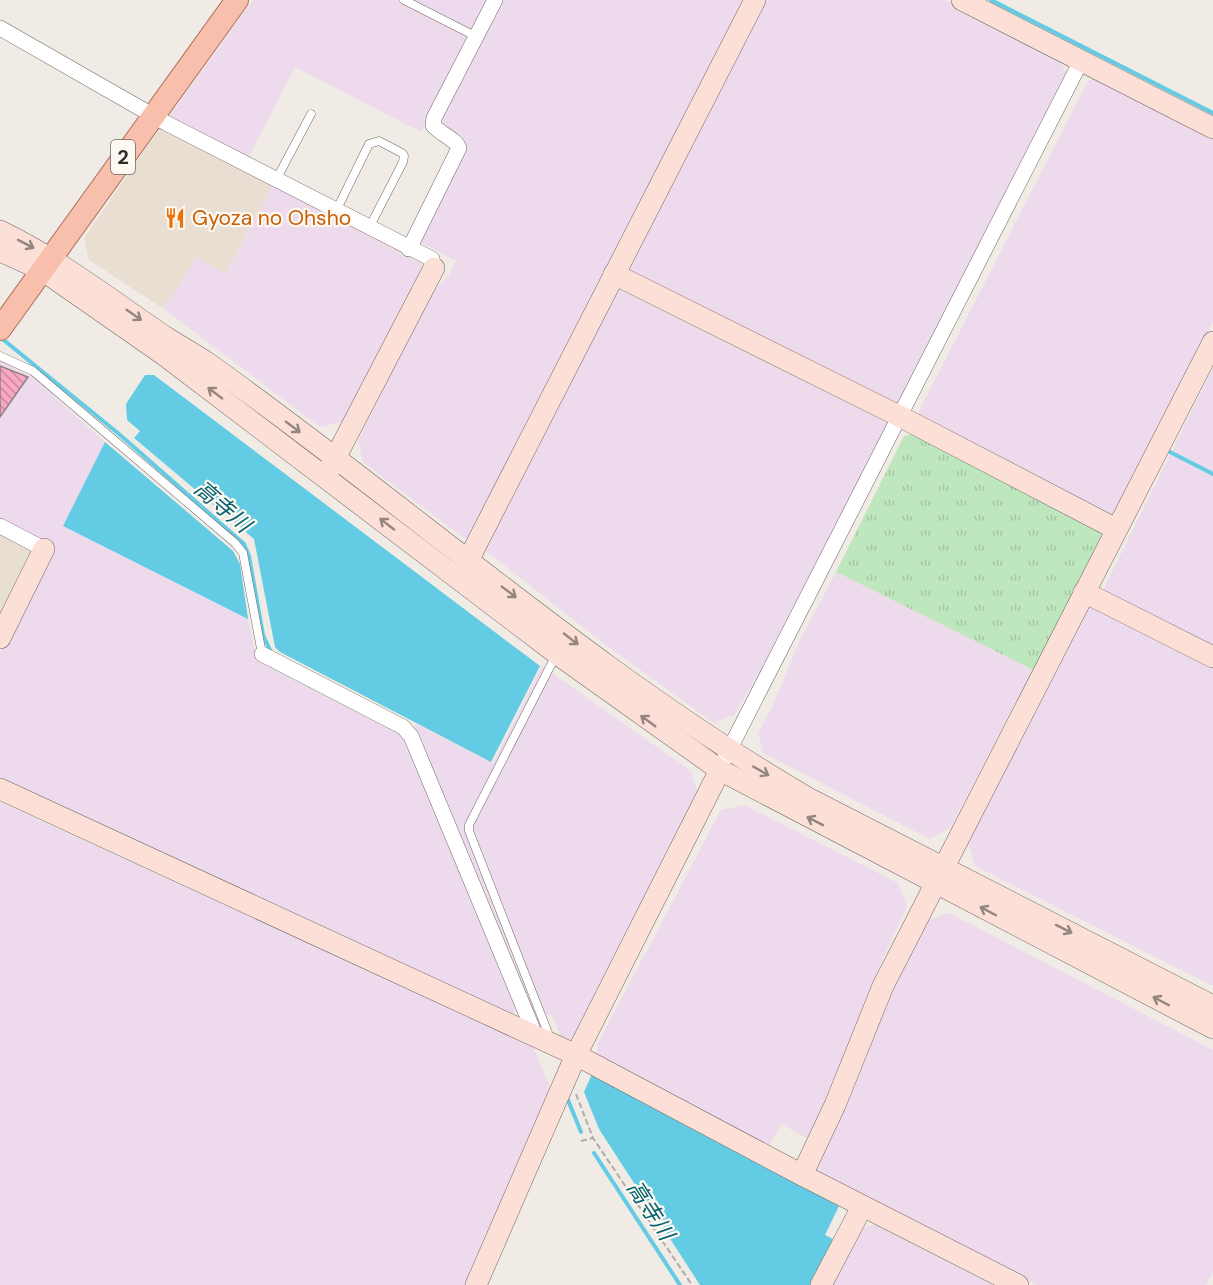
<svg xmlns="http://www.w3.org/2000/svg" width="1213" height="1285" font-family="'DM Sans','Noto Sans JP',sans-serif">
<defs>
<pattern id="park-tufts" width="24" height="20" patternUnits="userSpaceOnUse" patternTransform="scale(1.5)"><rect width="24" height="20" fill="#bee7bd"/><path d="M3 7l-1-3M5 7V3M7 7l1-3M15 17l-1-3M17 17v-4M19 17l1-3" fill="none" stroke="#a4c6a2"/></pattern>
<pattern id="building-back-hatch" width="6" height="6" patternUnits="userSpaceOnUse" patternTransform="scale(1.5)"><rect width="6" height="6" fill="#f9a7c2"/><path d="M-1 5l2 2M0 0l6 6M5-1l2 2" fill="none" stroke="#ca889e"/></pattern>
</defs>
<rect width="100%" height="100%" fill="#f0ebe4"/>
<g fill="#e8ded2">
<path d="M161,127L272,186L226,274L196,259L164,309L89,260L84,238Z"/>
<path d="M0,527L28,540L32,559L0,622Z"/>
</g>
<g fill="#eddbed">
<path d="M253,0H397L470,37L421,132L295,67L248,158L169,117Z"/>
<path d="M410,0H488L473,32Z"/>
<path d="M501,0H747L473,535L465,539L363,462L358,441L430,294L449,275L456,261L419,241L465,151L462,138L446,130L441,117Z"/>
<path d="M763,0H946L1060,62L1066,72L899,403L892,405L631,271L629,262Z"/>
<path d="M1096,77L1213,137V322L1115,513L1107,515L921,421L919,411L1088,81Z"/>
<path d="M272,186L422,264L423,271L343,422L320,427L164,309L196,258L226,274Z"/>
<path d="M615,286L886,417L889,426L781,636L734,715L714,723L607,646L486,551V538Z"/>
<path d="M0,360L37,379L53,392L52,395L105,442L63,526L248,619L257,659L412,731L416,724L493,763L542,666L691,771L697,792L575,1038L563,1042L552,1016L518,1007L510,1016L0,783V652L53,545L0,518Z"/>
<path d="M1213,368V647L1103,590Z"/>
<path d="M836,572L1033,670L950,828L930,839L763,753L758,733L773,706L798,644Z"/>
<path d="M1095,606L1213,667V986L975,866L968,843L1086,608Z"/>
<path d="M0,802L533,1046L552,1092L469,1285H0Z"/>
<path d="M744,805L898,883L907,907L881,963L869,1001L825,1110L809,1139L781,1124L769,1146L597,1057V1045L721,810Z"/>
<path d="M949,913L1213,1050V1273L1206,1285H1037L817,1171L815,1161L880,1009L928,920Z"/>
<path d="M875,1224L993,1285H831L860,1229Z"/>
</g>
<path fill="url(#park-tufts)" d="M913,434L1100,531L1102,538L1033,670L836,572L904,436Z"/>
<g fill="#63cbe3">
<path d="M145,375H154L540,666L491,762L280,652L275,647L254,539L134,438L140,431L127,420L126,404Z"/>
<path d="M105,442L233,551L240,564L248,619L63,526Z"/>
<path d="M592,1074L839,1206L825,1235L833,1239L810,1285H700L599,1129L584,1092Z"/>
</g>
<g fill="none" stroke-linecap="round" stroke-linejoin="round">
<g stroke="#63cbe3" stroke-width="4">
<path d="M991,0L1213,113"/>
<path d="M0,337L119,434L244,544L249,556L263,635L271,652"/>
<path d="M1168,451L1213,474"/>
<path d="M568,1100L581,1132"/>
<path d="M594,1153L680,1285"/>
</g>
</g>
<path fill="url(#building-back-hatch)" stroke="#8a8284" stroke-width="1.5" d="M0,366L28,377L0,417Z"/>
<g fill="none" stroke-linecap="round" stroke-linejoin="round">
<g stroke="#6e6964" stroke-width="9">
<g id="lane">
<path d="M404,0L477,37"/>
<path d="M276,180L311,114"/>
<path d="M336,211L369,144L379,141L402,153L404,156L403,162L369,228"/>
<path d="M0,356L33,371L235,543L243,553L262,654"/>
<path d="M550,1038L469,831V825L556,655"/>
</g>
</g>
<g stroke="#6e6964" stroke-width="16">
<g id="street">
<path d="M0,28L166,123L432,259L434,268"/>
<path d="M409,249L459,148C455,138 441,135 433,125L434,118L495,0"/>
<path d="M0,526L44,549"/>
<path d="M262,654L403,727L411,736L536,1037"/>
<path d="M725,758L1081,61"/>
</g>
</g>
<g stroke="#6e6964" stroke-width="22">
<g id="secondary">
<path d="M962,0L1213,128"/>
<path d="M0,231C60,260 112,301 167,338C181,347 196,355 209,364C410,507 594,673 808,798L1213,1006"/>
<path d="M0,251L42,270L164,355L557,654L720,770L1213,1028"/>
<path d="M614,274L901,417L1116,529"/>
<path d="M329,470L434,268"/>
<path d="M469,575L468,561L478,541L755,0"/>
<path d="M1084,592L1213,657"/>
<path d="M0,638L44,549"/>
<path d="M0,789L576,1055L802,1175L1018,1285"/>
<path d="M802,1175L835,1105L883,986L1213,342"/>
<path d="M476,1285L576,1055L720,770"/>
<path d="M821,1285L862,1207"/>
</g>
</g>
<g stroke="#ae6f5b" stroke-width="24">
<path id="primary" d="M0,329L237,0"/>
</g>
<g stroke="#b0aca7" stroke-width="2" stroke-dasharray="6 3" stroke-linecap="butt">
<path d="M576,1094L593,1138L692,1285"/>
<path d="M581,1141L593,1138"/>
</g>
<use href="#lane" stroke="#fff" stroke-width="8"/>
<use href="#street" stroke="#fff" stroke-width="15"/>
<use href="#secondary" stroke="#fcdfd6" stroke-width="21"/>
<use href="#primary" stroke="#f8bfad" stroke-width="22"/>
</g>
<defs><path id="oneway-shaft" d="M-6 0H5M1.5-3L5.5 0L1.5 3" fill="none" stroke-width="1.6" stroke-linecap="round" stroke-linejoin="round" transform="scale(1.5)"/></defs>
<g stroke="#948580">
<use href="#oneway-shaft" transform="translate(26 244) rotate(27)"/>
<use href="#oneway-shaft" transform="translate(134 315) rotate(35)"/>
<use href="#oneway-shaft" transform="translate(215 393) rotate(-143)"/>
<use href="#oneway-shaft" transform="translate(293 427) rotate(37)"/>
<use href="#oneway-shaft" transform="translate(387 524) rotate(-142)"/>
<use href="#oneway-shaft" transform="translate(509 592) rotate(37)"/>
<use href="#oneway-shaft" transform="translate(571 639) rotate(38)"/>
<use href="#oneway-shaft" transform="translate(648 721) rotate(-144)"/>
<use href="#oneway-shaft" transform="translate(761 771) rotate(30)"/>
<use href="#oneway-shaft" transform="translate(815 821) rotate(-153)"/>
<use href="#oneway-shaft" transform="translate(988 911) rotate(-152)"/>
<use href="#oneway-shaft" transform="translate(1064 929) rotate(27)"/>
<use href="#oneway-shaft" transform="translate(1161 1001) rotate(-152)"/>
</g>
<defs>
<g id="restaurant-bare" transform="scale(1.62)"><path d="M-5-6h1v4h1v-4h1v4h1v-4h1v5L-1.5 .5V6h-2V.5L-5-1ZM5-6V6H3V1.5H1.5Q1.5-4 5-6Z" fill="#e8710a" stroke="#fdf8f1" stroke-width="2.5" paint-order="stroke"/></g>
</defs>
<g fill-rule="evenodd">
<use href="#restaurant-bare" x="175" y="218"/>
</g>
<g text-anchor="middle" stroke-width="4.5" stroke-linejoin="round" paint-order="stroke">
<rect fill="#fdf8f1" stroke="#6b6865" stroke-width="1.5" x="111" y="140" width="24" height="34" rx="4.5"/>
<g font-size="20" font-weight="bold" fill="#2d2b29">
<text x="123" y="164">2</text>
</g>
<g font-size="21" fill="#c56008" stroke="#fdf8f1" text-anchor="start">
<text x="192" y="225">Gyoza no Ohsho</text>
</g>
<g font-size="22" font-style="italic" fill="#046171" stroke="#fdf8f1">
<text transform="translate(223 506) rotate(41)" y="8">高寺川</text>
<text transform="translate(651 1210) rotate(57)" y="8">高寺川</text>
</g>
</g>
</svg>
